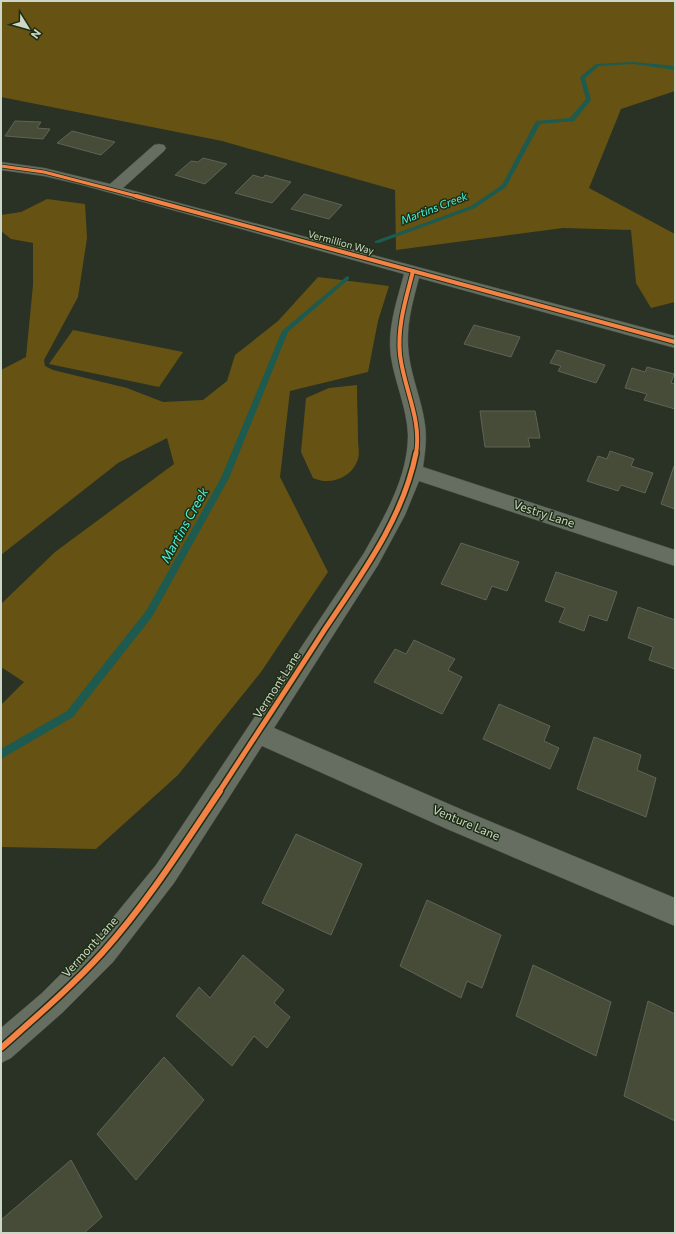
<svg xmlns="http://www.w3.org/2000/svg" width="676" height="1234" font-family="Commissioner,sans-serif">
<rect width="100%" height="100%" fill="#293224"/>
<g fill="#665212">
<path d="M1,1H675V91L621,109L589,188L675,234V302L651,308L636,283L631,230L563,228L396,250L395,190L222,141L1,97Z"/>
<path d="M47,199L85,204L87,238L78,297L44,360L45,366L53,370L127,388L163,402L203,400L227,381L235,355L278,321L318,277L389,286L378,321L368,372L290,391L280,477L328,572L261,672L178,775L96,849L1,847V705L24,682L1,667V604L55,552L174,464L167,438L118,463L1,555V370L26,357L33,285V243L11,239L1,231V215L21,212Z"/>
<path d="M73,330L183,352L159,387L49,364Z"/>
<path d="M357,385C357,403 358,422 358,440C358,446 360,454 358,459C352,478 330,486 313,478L301,452L306,398L329,388Z"/>
</g>
<g fill="none" stroke-linecap="round" stroke-linejoin="round">
<g fill="#1d5a50" fill-rule="evenodd">
<path d="M633,62L675,66V70L633,64L599,66L585,78L591,100L574,121L540,124L506,187L475,208L379,243H375V241L471,206L502,185L536,121L570,118L586,99L580,77L596,64Z"/>
<path d="M347,276L349,277V279L288,332L229,478L152,617L73,717L1,759V749L67,711L146,611L221,478L282,331Z"/>
</g>
</g>
<g fill="#474c38" stroke="#5f6456">
<path d="M15,121L41,122L37,128L50,129L43,139L5,136Z"/>
<path d="M72,131L115,142L101,155L57,143Z"/>
<path d="M203,158L227,164L205,184L175,175L191,161L198,162Z"/>
<path d="M253,175L263,178L265,175L291,182L272,203L235,193Z"/>
<path d="M304,194L342,205L329,219L291,209Z"/>
<path d="M474,325L520,337L511,357L464,344Z"/>
<path d="M557,350L605,365L596,383L558,371L561,366L550,363Z"/>
<path d="M647,367L674,374L671,383L675,384V409L644,400L647,394L625,388L632,368L645,372Z"/>
<path d="M480,411H535L540,438H528L530,447H485Z"/>
<path d="M610,451L634,459L631,466L653,473L645,493L621,485L618,491L587,481L598,456L607,459Z"/>
<path d="M674,466H675V509L661,504Z"/>
<path d="M461,543L519,562L507,591L492,586L486,600L441,584Z"/>
<path d="M556,572L617,592L607,621L589,615L584,631L559,622L565,608L545,601Z"/>
<path d="M638,607L675,620V669L649,660L653,647L628,638Z"/>
<path d="M414,640L455,659L448,670L462,677L442,714L374,682L395,649L406,654Z"/>
<path d="M499,704L550,726L544,741L559,748L550,769L483,739Z"/>
<path d="M594,737L641,755L637,770L656,778L646,817L577,789Z"/>
<path d="M296,834L362,864L331,935L262,903Z"/>
<path d="M427,900L501,935L482,988L467,981L461,998L400,966Z"/>
<path d="M243,955L284,990L274,1003L290,1017L267,1048L254,1036L232,1066L176,1016L199,987L210,998Z"/>
<path d="M533,965L611,1002L596,1056L516,1016Z"/>
<path d="M648,1001L675,1014V1121L624,1096Z"/>
<path d="M164,1057L204,1100L136,1180L97,1134Z"/>
<path d="M71,1160L102,1217L84,1233H1V1220Z"/>
</g>
<g fill="none" stroke-linecap="round" stroke-linejoin="round">
<g stroke="#464e42" stroke-width="1">
<path id="minor" d="M159,144L164,145L166,148L164,151L123,188L675,336V348L419,278C412,304 405,329 409,356C412,379 422,401 425,425C427,439 425,453 423,467L675,550V566L419,481L405,515L378,565L274,728L465,811L675,898V926L447,829L262,746L174,883L113,962L62,1013L11,1058L1,1063V1028L42,993L93,942L156,865L364,553C384,517 408,478 408,435C407,408 395,383 391,357C387,328 397,301 404,274L82,185L44,176L1,170V162L44,168L110,184L154,145Z"/>
</g>
<use href="#minor" fill="#666e62" fill-rule="evenodd"/>
<g stroke="#1e2e14" stroke-width="4.5">
<path id="cycleway-far3" d="M1,166L44,172L140,197"/>
</g>
<g stroke="#1e2e14" stroke-width="6">
<g id="cycleway-far2">
<path d="M136,196L675,342"/>
<path d="M413,271C406,299 397,326 400,355C404,389 422,419 416,454"/>
</g>
</g>
<g stroke="#1e2e14" stroke-width="8">
<path id="cycleway-far1" d="M219,792C254,738 290,684 325,629C361,575 403,519 416,453"/>
</g>
<g stroke="#1e2e14" stroke-width="9">
<path id="cycleway" d="M1,1048C36,1017 71,987 102,953C147,903 183,846 220,791"/>
</g>
<use href="#cycleway-far3" stroke="#f48246" stroke-width="3"/>
<use href="#cycleway-far2" stroke="#f48246" stroke-width="4"/>
<use href="#cycleway-far1" stroke="#f48246" stroke-width="5"/>
<use href="#cycleway" stroke="#f48246" stroke-width="6"/>
</g>
<g text-anchor="middle" stroke-width="3" stroke-linejoin="round" paint-order="stroke">
<g font-size="10" fill="#ccd7c7" stroke="#1e2e14">
<text transform="translate(341 242) rotate(15)" y="4">Vermillion Way</text>
</g>
<g font-size="11" font-style="italic" fill="#47f5dc" stroke="#1e2e14">
<text transform="translate(434 208) rotate(-21)" y="4">Martins Creek</text>
</g>
<g font-size="12" fill="#ccd7c7" stroke="#1e2e14">
<text transform="translate(544 514) rotate(18)" y="4">Vestry Lane</text>
<text transform="translate(277 685) rotate(-57)" y="4">Vermont Lane</text>
<text transform="translate(466 823) rotate(23)" y="4">Venture Lane</text>
<text transform="translate(90 947) rotate(-48)" y="4">Vermont Lane</text>
</g>
<g font-size="13" font-style="italic" fill="#47f5dc" stroke="#1e2e14">
<text transform="translate(184 525) rotate(-61)" y="5">Martins Creek</text>
</g>
</g>
<rect width="676" height="1234" fill="none" stroke="#ccd7c7" stroke-width="4"/>
<g transform="translate(28 28) rotate(127)" stroke="#1e2e14" stroke-width="3" paint-order="stroke">
<path d="M0-3L7 15L0 10L-7 15Z" fill="#ccd7c7"/>
<text y="-6" font-size="11" font-weight="bold" text-anchor="middle" fill="#ccd7c7">N</text>
</g>
</svg>
